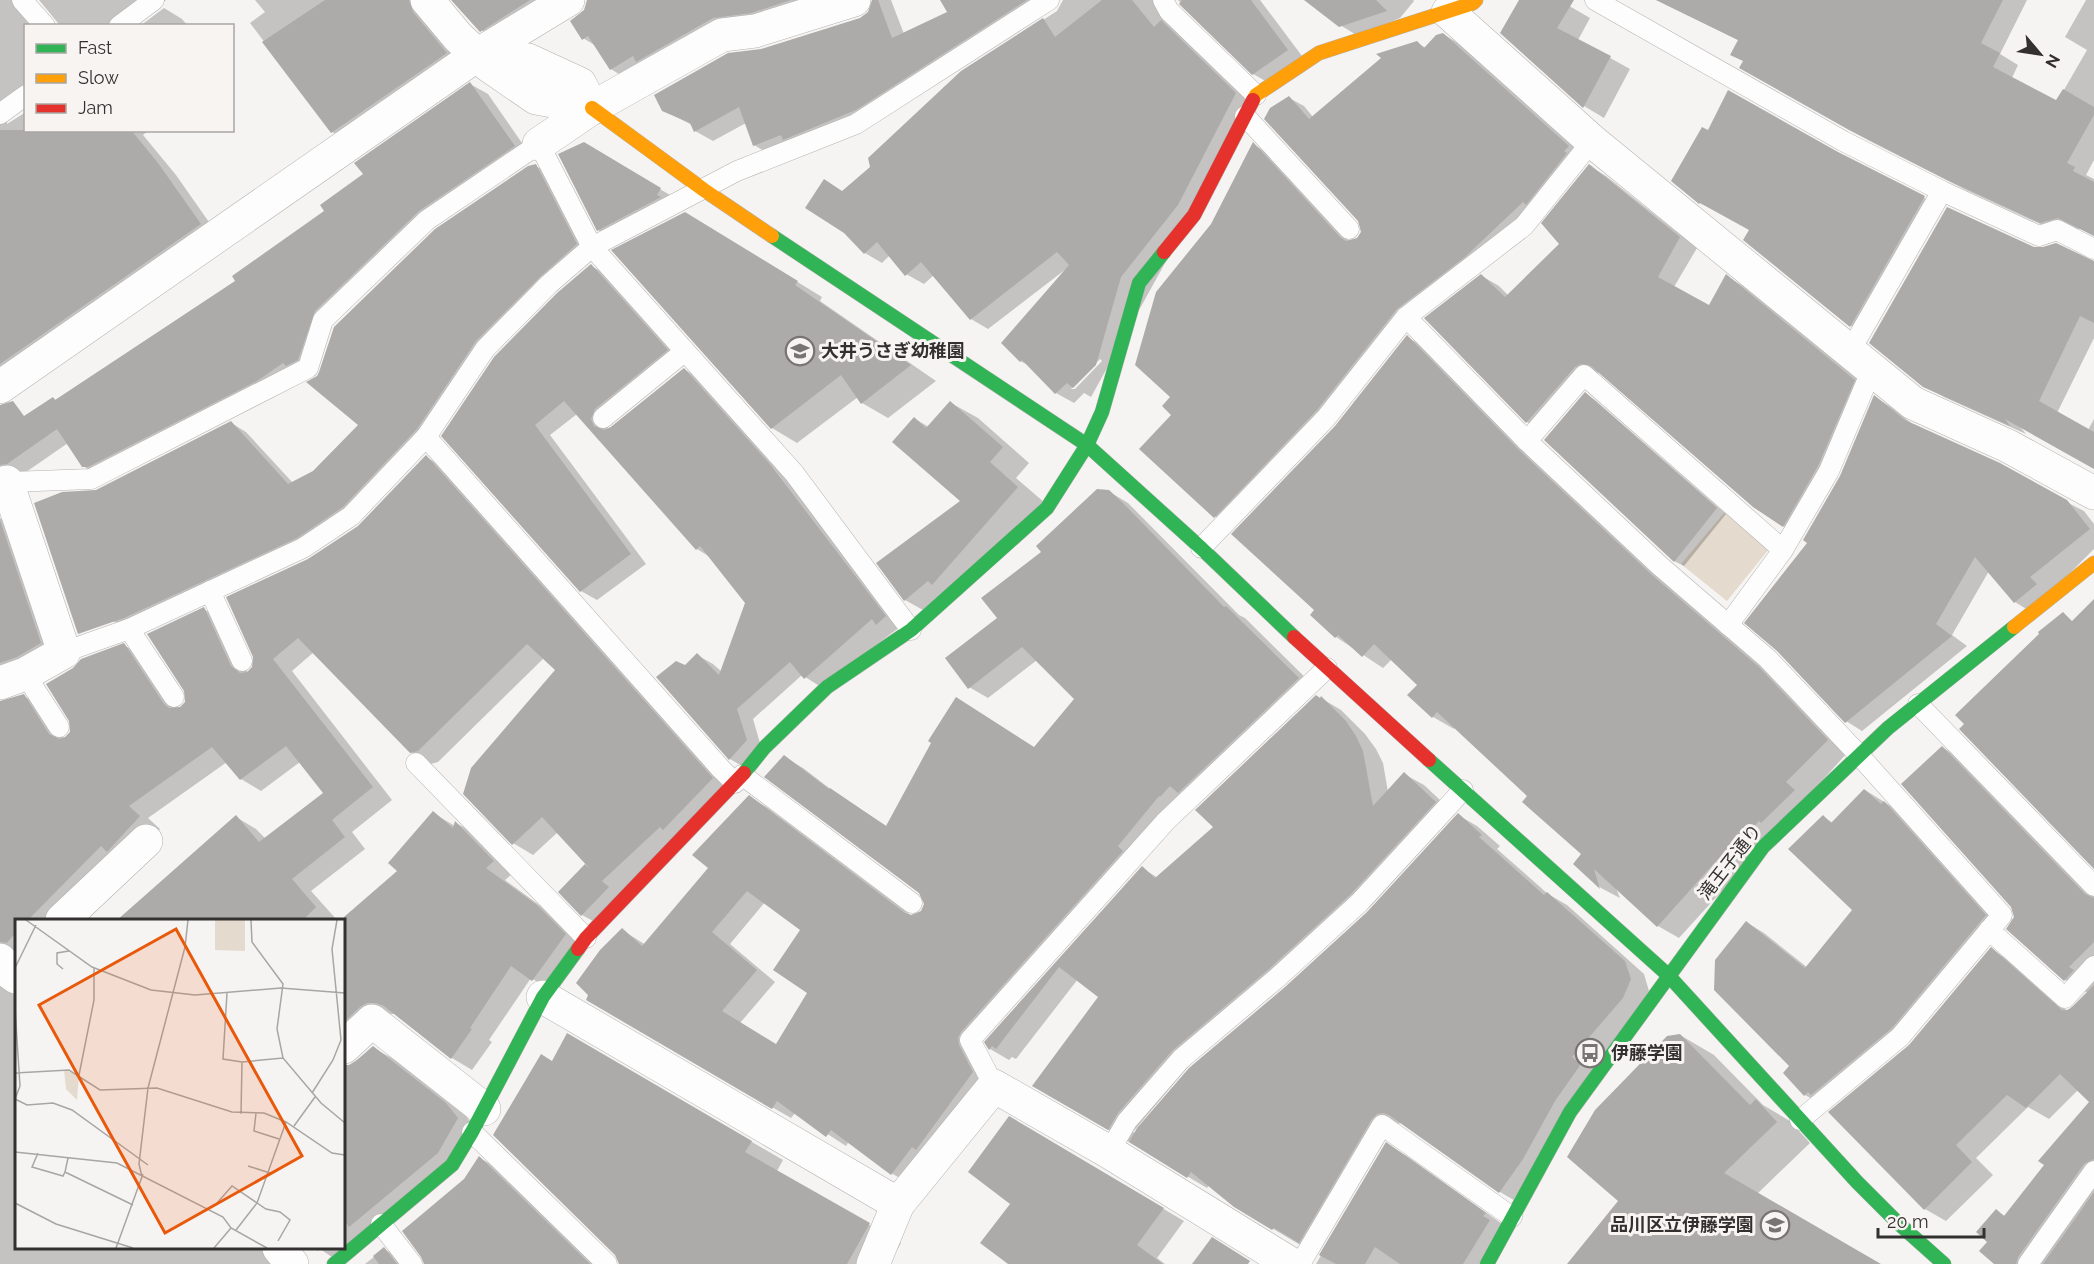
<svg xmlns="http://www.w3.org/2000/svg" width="2094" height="1264" font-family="Raleway,'Noto Sans JP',sans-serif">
<rect width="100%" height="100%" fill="#f6f4f2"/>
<path fill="#e4dacd" d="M1725,512L1769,549L1727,601L1681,564Z"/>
<g fill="#0003" fill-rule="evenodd">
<path d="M0,0H35H33L37,26H26V105L7,120V124L26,112V130H149L143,135L176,175L218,235L0,388Z"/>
<path d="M39,0H166L131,26H58V23Z"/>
<path d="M255,0H430L464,63L350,142L332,132L250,23L265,12Z"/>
<path d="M454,0H559L498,41L481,30Z"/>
<path d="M588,0H839L628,80L611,69L596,46L583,38Z"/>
<path d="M874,0H891L904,34L949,13L942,0H1059L874,119L771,155L754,145L746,123L713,141L695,131L692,125L663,110L761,50L861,19L869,13Z"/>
<path d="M1063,0H1176L1171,3L1253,104L1091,397L1084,393L1074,403L1056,393L1030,366L1020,361L1067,270L1066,269L988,329L971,319L934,275L924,284L906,274L890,255L882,263L865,253L843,192L871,167L962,72L1057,11ZM1100,359L1102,361L1075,389H1071Z"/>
<path d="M1178,0H1260L1305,60L1271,84L1253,74Z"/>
<path d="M1306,0H1413L1414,1L1400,18L1358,36L1340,25Z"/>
<path d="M1521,0H1559L1590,18L1578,40L1630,69L1604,118L1584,106Z"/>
<path d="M1656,0H2027L2000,54L2018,65L2012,78L2057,102L2087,50L2065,37L2086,0H2094V160L2086,175L2094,179V236L2083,229H2074L2060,233L1968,191L1870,141L1741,68L1744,61L1740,41Z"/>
<path d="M164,8L182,19L188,26H140Z"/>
<path d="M1443,34L1458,43L1583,155L1581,163L1412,318L1230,525L1214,516L1173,415L1172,397L1212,225L1253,144L1268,153L1350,242H1353L1362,234V227L1289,98L1304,106L1313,117L1417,43L1426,48Z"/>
<path d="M470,84L488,94L531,156L436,221L332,321L316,369L101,477L83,466L68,443L0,490V441L53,398L57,401L237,281L326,211L365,175Z"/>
<path d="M1708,132L1837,153L1940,206L1866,335L1851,326L1745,240L1751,229L1700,203L1673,181Z"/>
<path d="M584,144L670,195L666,202L608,235L598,230Z"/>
<path d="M536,166L551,175L592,253L492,349L359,515L128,630L113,621L97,491L231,423L246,432L293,483L314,472L360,425L318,377Z"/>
<path d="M1589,166L1606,176L1697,248L1674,287L1710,307L1726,276L1743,286L1871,390L1800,535L1783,526L1599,372L1593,376L1544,432L1527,422L1426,318L1482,276L1499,286L1509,296L1561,244Z"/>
<path d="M711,229L822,297L820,301L936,381L888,418L862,403L858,397L797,443L772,428Z"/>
<path d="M2034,248L2094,262V338L2057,413L2088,430L2094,419V468L2017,423L2026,434L1944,397L1924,386Z"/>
<path d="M591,266L608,275L683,360L612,418L607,430L684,369L700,379L786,474L901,626L821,687L802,675L753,719L762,750L747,769L730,759L658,677L685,667L697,655L713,664L722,672L746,602L710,557L697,549L577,414L550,435L646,564L597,600L581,591L443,436Z"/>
<path d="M1407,337L1428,349L1781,682L1848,752L1679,938L1658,926L1616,888L1620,898L1601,888L1575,864L1583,854L1529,796L1455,727L1454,729L1433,717L1409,695L1419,685L1392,659L1383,668L1336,637L1317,610L1336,427Z"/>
<path d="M1586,394L1595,400L1726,514L1684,566L1674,561Z"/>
<path d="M1875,397L1891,407L1915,426L2084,511L2094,524V549L2031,612L2015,602L1989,571L1952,635L1967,646L1862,731L1846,721L1809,543L1841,476Z"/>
<path d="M951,403L978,418L1029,463L1016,478L1045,503L932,615L905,600L962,501L915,419L929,427Z"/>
<path d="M426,457L446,468L733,791L602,926L582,915L592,870L558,832L533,855L513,843L557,670L544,658L438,762L431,764L411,752L314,652L292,671L392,800L352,832L365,849L311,891L337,920H118L236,817L256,829L266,839L325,793L300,762L261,791L241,779L227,762L148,818L160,829L128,862L58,920H16V953L9,956L5,984L16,997V1248H286L281,1264H0V703L24,696L44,708L64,738L71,734L124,645L144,657L179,709L186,702L204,609L224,621L248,673L254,668L309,560L359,527Z"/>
<path d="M1108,491L1128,503L1239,615L1245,618L1317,689L1188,797L980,1043L991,1083L910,1184L891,1173L849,1141L846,1146L795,1113L791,1118L588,1000L622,930L646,945L710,868L749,797L768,808L912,916L922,912L926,904L920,892L784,757L803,768L837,794L888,827L1035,748L1076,699L1037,660L988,698L969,687L999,619L1044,552ZM765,902L802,930L809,993L777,1046L740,1023L775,982L730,944Z"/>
<path d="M0,518L19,529L58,645L0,669Z"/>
<path d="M1321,698L1341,710L1365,734L1376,749L1383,763L1388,792L1404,774L1424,785L1455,814L1371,906L1289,980L1192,1062L1133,1132L1135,1133L1286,988L1368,913L1458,815L1477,826L1500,846L1497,849L1548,894L1567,905L1644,974L1649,991L1519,1203L1500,1192L1403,1123L1396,1124L1391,1130L1317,1255L1235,1206L1209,1185L1207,1188L1034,1086L1100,996L1078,979L1016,1059L1012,1057L1009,1060L990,1049L986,1042L1142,868L1158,878L1216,827Z"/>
<path d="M1942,747L1963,760L2094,895V1264H1997L1989,1242L1996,1211L2005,1216L2046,1165L2091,1102L2078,1090L2049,1119L2028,1107L1976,1158L1993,1175L1946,1221L1925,1209L1910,1046L1991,949L2012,962L2066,1010L2075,1007L2088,993L2065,980L2015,917L2012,906Z"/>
<path d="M1865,790L1902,813L2003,926L1823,1105L1805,1095L1791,1066L1746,922L1764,933L1808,968L1854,910L1824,817L1833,823Z"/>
<path d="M433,813L455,826L456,823L476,834L513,873L505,880L557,918L585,947L552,991L531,978L489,1040L492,1042L472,1070L452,1058L395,1014H388L346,1053L345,1063L347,1067L373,1048L394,1059L466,1116L477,1131L341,1263L320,1249L318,1251L312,1248H344V920H341L399,871Z"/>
<path d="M568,1035L783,1160L777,1171L901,1243L889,1264H646L553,1063Z"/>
<path d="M1680,1035L1714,1055L1763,1105L1790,1121L1810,1143L1757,1194L1878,1264H1586L1620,1201Z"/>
<path d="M1010,1118L1184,1221L1157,1258L1165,1264H1010L1012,1203Z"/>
<path d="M1386,1144L1407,1156L1505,1226L1492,1264H1316Z"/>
<path d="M480,1158L497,1168L595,1264H424L465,1180Z"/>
<path d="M384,1249L401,1259L405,1264H365Z"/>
</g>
<g fill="#adabaa" fill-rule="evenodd">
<path d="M325,0H409L413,12L447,53L331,133L262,42Z"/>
<path d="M451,0H530L480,32Z"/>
<path d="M587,0H791L751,13L713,18L636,62L633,56L610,70L588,36L582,40L570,21L584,10Z"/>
<path d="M872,0H878L892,38L947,12L940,0H1027L856,110L783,140L781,135L753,146L739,107L694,132L690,123L662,111L654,95L728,53L761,49L860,18L868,12Z"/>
<path d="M1102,0H1132L1154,27L1161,20L1236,93L1178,205L1121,277L1096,365L1073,388L1067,383L1055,394L1022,360L1020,362L1001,343L1069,265L1057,252L970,320L921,262L905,276L877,242L864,254L844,233L805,208L824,179L842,191L870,167L868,158L961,71L1043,18L1055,37Z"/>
<path d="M1182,0H1251L1288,50L1252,75L1179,4Z"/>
<path d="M1304,0H1376L1387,11L1339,27Z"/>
<path d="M1519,0H1574L1557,28L1611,56L1583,108L1500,33Z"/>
<path d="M1656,0H2003L1981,43L2000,53L1993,67L2056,100L2063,89L2094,107V115L2067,163L2075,167L2073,171L2094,182V236L2058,218L2040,223L1947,180L1849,130L1739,68L1743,61L1730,55L1738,40Z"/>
<path d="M1443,33L1569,146L1564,151L1567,153L1526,205L1523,202L1465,257L1397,309L1317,410L1214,518L1139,449L1171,415L1162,406L1170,397L1135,365L1156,292L1211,224L1253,142L1340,237L1346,241L1357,238L1361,232L1358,221L1264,119L1270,108L1289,96L1309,119L1381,58L1376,54L1417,41L1424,48L1436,35Z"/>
<path d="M470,82L515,146L419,211L315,311L298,360L286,366L283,363L257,381L88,467H82L57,429L7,464L0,465V405L13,401L24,416L53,397L55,400L235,281L232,276L324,211L320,205L363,174L354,163Z"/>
<path d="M1728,90L1838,152L1925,196L1850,327L1743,240L1749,230L1700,203L1699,204L1671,181L1702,127L1708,130Z"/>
<path d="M0,130H131L158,163L201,224L0,364Z"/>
<path d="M584,142L661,188L657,195L661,197L597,231L558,154Z"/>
<path d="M536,164L577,244L541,276L476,341L417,429L343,507L297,538L124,618L78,634L34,503L62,492L96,490L231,421L288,484L313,471L358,425L306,382L317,376L319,372L334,327L435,229L528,166Z"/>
<path d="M1589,164L1680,237L1658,277L1709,305L1726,274L1855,380L1818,466L1783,527L1753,507L1591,366L1581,364L1575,367L1526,423L1424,318L1481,274L1505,297L1559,244L1541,223Z"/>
<path d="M1947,207L2034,247H2043L2056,243L2094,261V323L2080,316L2039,401L2094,432V469L2005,419L2010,426L1923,387L1869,343Z"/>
<path d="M685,212L798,281L795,285L911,365L861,404L841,375L771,429L611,250Z"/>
<path d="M591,264L668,350L595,409L591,419L594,426L604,430L611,427L684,368L769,463L886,616L876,625L872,619L804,679L790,662L737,709L747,740L729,760L656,677L676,661L685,665L697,653L719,675L745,603L700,546L696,550L564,401L535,425L631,554L580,592L441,436L494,357L557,293Z"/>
<path d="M1407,335L1518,449L1652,575L1760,668L1828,740L1786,782L1795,790L1761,823L1759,821L1717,868V860L1657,927L1594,869L1600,889L1573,864L1581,854L1522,802L1527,796L1437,712L1432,718L1407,695L1417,685L1374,644L1362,657L1338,635L1335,638L1310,615L1314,610L1231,534L1335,426Z"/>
<path d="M1585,392L1717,508L1674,562L1544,440Z"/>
<path d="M1874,395L1905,420L2000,463L2067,500L2090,529L2030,577L2037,584L2014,603L1975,557L1936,624L1952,636L1845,723L1777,651L1744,623L1807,543L1803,540L1840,476Z"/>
<path d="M950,401L1003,447L990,462L1018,487L932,585L928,581L904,601L876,563L960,501L892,442L914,417L926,428Z"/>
<path d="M426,455L713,778L663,830L660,827L602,881L609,887L581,916L558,892L585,864L590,869L542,817L512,845L463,794L471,768L555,670L527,644L418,751L410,753L298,638L273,659L373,787L332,820L345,837L292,879L316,907L302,921H116L236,815L259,842L323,793L286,746L240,780L212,747L129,806L140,816L107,852L101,846L27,921H16V932L7,943L0,942V701L24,694L49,734L59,739L65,737L70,732L69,721L46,684L73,668L81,659L124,643L164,704L169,708L180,707L185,702L184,691L147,634L204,607L231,666L240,673L247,672L252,667L253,657L226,597L308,559L358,526Z"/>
<path d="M1097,489L1109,490L1123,503L1224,607L1226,606L1299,678L1178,793L1170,786L1160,797L1159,796L1118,846L1123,851L961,1032L958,1038L959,1045L973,1072L916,1150L912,1147L891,1175L831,1130L826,1137L777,1101L772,1109L586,1000L588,995L576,983L600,950L622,928L642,946L708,868L692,855L749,795L905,913L911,915L921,911L924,904L919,893L764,777L784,755L829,789L830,788L886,826L931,743L928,741L956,697L1034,747L1074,699L1022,647L968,689L945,658L997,618L981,598L1041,552L1036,546ZM747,891L800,930L773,970L807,993L776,1044L722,1011L757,970L712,932Z"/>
<path d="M0,520L41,643L17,657L0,663Z"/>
<path d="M2094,599V869L1959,729L1964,724L1955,715L2039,634L2038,632L2063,612L2072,621Z"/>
<path d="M1316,695L1320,698L1321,696L1346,721L1356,736L1363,751L1373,806L1404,772L1436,802L1351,894L1269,969L1172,1051L1118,1113L1108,1130L1032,1086L1098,997L1059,967L996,1049L992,1046L989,1050L984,1042L1142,866L1155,878L1213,827L1195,810Z"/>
<path d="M1942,746L2085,894L2094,898V942L2069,967L2074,970L2064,981L2006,929L2014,917L2011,907L1901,784Z"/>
<path d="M1864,789L1881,804L1884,801L1986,915L1892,1028L1811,1095L1808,1092L1804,1096L1783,1073L1789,1066L1714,990L1715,960L1746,921L1805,968L1852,910L1788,849L1823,815L1831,823Z"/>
<path d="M433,811L453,828L455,821L494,861L486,868L537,905L566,934L532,981L511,966L470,1028L472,1029L451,1059L384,1006L376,1003H367L360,1007L344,1022V917L397,871L388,863Z"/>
<path d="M1458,813L1482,835L1479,837L1544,895L1547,892L1625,961L1631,979L1623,998L1572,1057L1581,1064L1555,1101L1523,1159L1499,1193L1389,1115L1383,1113L1377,1114L1372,1119L1299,1243L1274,1228L1272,1230L1234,1207L1191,1172L1187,1178L1129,1142L1137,1128L1189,1068L1285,987L1367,912Z"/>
<path d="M1991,947L2062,1010H2068L2073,1006L2094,985V1159L2084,1164L2018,1257L2016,1264H1994L1979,1251L1987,1242L1976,1232L1996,1209L2004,1216L2044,1165L2038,1161L2089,1102L2060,1074L2026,1108L2007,1095L1956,1145L1972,1162L1924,1210L1828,1112L1909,1045Z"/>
<path d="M567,1033L752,1141L745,1152L870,1223L847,1264H619L615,1255L493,1135L541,1054L552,1061Z"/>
<path d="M1680,1034L1750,1105L1756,1099L1777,1122L1724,1173L1881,1264H1567L1618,1201L1567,1157L1595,1110L1667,1036Z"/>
<path d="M373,1046L446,1103L458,1118L438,1153L349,1227L344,1219V1065H349L356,1061Z"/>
<path d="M1009,1116L1164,1208L1137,1245L1163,1264H1008L980,1243L1010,1204L968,1172Z"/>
<path d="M1386,1142L1486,1213L1483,1216L1490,1220L1463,1264H1400L1375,1247L1365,1264H1336L1319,1255Z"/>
<path d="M479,1156L590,1264H424L421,1257L402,1231L464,1179Z"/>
<path d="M2094,1192V1264H2043Z"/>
<path d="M1212,1237L1250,1261L1248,1264H1192Z"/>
<path d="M384,1247L397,1264H379L373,1256Z"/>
</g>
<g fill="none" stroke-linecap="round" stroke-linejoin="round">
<g stroke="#b3b2b1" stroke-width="21">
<g id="lane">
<path d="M22,0L45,26"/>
<path d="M1163,0L1169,11L1256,95"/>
<path d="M1595,0L1843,141L1942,191L2039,236L2057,230L2094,249"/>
<path d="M119,26L154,0"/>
<path d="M0,114L26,95"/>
<path d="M1245,116L1349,229"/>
<path d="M1406,317L1527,441L1660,566L1768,659L1858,754L2002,915L1900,1037L1800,1120"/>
<path d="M1850,351L1942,191"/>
<path d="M603,418L684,352"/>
<path d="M426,437L721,769L735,783"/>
<path d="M1527,441L1584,375L1783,550"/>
<path d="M0,485L10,482L91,479L308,368L323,320L427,220L539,144L592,247L794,473L911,630"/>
<path d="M1201,548L1326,418L1406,317L1524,226L1592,141"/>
<path d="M210,591L242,661"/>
<path d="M1728,625L1783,550L1829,471L1872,369"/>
<path d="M129,629L174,697"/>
<path d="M64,652L129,629L303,548L351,516L426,437L485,349L549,284L592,247L737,171L856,124L1049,0"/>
<path d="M25,674L59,727"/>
<path d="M1918,704L2094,886"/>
<path d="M416,763L586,938"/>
<path d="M742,775L912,903"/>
<path d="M1989,930L2065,998L2094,966"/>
<path d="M994,1086L970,1040L1166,821L1327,668"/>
<path d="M472,1132L607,1264"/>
<path d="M1109,1152L1127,1121L1181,1059L1277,978L1359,903L1463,790"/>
<path d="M381,1224L412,1264"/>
<path d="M1300,1264L1382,1125L1512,1217"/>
<path d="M2028,1264L2094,1171"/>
</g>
</g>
<g stroke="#b3b2b1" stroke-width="34">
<g id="street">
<path d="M427,0L458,37L488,65L536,98L592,108"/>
<path d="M1448,12L1592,141L1913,403L2008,446L2094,493"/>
<path d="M477,55L528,60L580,84L592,108"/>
<path d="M539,144L592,108L722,35L755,31L854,0"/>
<path d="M0,387L477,55L568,0"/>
<path d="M0,683L25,674L64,652L7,482"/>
<path d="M62,920L146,841"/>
<path d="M0,960L8,971L16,977"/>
<path d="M543,997L898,1204"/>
<path d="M344,1047L372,1021L484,1109"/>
<path d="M279,1248L292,1264"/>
<path d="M873,1264L898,1204L994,1086L1109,1152L1291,1264"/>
</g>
</g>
<g stroke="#b3b2b1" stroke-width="15">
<g id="fast">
<path d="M772,236L1087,445L1201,548L1294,637"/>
<path d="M1429,760L1668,975L1857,1182L1898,1223L1944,1264"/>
<path d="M744,773L764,748L827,687L911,630L1047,508L1087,445L1102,412L1139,283L1164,252"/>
<path d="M334,1264L452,1165L472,1132L543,997L578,949"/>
<path d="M1487,1264L1570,1112L1763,847L1888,728L2014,627"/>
</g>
</g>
<g stroke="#b3b2b1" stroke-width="15">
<g id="slow">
<path d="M1253,100L1256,95L1319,53L1473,3L1476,0"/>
<path d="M592,108L704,190L772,236"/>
<path d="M2014,627L2094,563"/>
</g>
</g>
<g stroke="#b3b2b1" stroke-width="15">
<g id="jam">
<path d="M1164,252L1194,215L1253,100"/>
<path d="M1294,637L1429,760"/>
<path d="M578,949L586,938L744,773"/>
</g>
</g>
<use href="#lane" stroke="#fefdfd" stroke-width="20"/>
<use href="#street" stroke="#fefdfd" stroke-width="33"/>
<use href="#fast" stroke="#30b455" stroke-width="14"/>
<use href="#slow" stroke="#ff9f0a" stroke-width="14"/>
<use href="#jam" stroke="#e5322d" stroke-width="14"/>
</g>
<defs>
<g id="school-ring" transform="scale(1.5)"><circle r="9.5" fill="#f7f4f1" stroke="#777574" stroke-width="1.5"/><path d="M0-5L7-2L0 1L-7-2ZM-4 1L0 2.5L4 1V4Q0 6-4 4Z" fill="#777574"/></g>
<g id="bus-ring" transform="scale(1.5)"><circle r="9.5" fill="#f7f4f1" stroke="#777574" stroke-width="1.5"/><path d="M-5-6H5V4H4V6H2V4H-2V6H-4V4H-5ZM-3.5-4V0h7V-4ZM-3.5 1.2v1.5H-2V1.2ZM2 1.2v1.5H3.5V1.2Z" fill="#777574"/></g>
</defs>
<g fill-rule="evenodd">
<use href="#school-ring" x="800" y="351"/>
<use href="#bus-ring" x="1590" y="1053"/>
<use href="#school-ring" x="1775" y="1225"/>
</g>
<g text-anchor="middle" stroke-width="6" stroke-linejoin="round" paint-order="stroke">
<g font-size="18" font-weight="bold" fill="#323130" stroke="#f7f4f1" text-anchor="start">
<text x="821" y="357">大井うさぎ幼稚園</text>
<text x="1611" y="1059">伊藤学園</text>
<text x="1754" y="1231" text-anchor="end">品川区立伊藤学園</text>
</g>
<g font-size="18" fill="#323130" stroke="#f7f4f1">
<text transform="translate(1730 862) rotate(-52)" y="6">滝王子通り</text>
</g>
</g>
<g transform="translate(15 919)">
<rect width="330" height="330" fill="#f6f4f2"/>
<path d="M200,1H230V32L200,31ZM49,151L64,156L62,181L51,170Z" fill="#e4dacd"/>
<path fill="none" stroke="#a8a6a4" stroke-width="1.5" d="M11,1L77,48L136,71L180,76L266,69L330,74M236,1L237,23L268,65L262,110L268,139L306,184L330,204M0,49L21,6M48,50L42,45V34L54,32M212,74L208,140L227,143L268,139M0,90L5,167L0,180M0,154L54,151L85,171L142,169L217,193L249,194L271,203L317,234L330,236M64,156L79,81V49M297,174L318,141L326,121L317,30L322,1M0,180L12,186L38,184L57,191L133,246M241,194L239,212L264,220M226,195L227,143M279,207L300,178M0,233L102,244L208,298L216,309L252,329M23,234L17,248L48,257L50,253M53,239L50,253L118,286M233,247L255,254M127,258L124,245L133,169L170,28L173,1M0,284L41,305L118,329M202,284L217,267L251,290L265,293L275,301L263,322M221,311L242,284L271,203M101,329L128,255M199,329L216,309"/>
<path fill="#e8590c" fill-opacity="0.15" stroke="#e8590c" stroke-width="3" d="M161,10L287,237L150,314L24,86Z"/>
<rect width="330" height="330" fill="none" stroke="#323130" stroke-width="3"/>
</g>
<rect x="24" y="24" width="210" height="108" fill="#f7f4f1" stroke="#a8a6a4" stroke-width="1.5"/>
<rect x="36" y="44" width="30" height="9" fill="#30b455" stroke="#a8a6a4" stroke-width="1.5"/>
<text x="78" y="54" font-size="18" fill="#323130">Fast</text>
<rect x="36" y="74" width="30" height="9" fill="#ff9f0a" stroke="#a8a6a4" stroke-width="1.5"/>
<text x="78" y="84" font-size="18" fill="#323130">Slow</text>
<rect x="36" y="104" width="30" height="9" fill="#e5322d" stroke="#a8a6a4" stroke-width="1.5"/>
<text x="78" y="114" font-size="18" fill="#323130">Jam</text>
<g transform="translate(2040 54) rotate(119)" stroke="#f7f4f1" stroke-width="4.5" paint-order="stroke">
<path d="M0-4.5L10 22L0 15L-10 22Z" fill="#323130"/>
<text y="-9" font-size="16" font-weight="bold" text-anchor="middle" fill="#323130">N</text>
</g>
<path d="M1878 1228v9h106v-9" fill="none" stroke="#323130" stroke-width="3"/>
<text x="1887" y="1228" font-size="18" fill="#323130" stroke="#f7f4f1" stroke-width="4.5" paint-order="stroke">20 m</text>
</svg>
